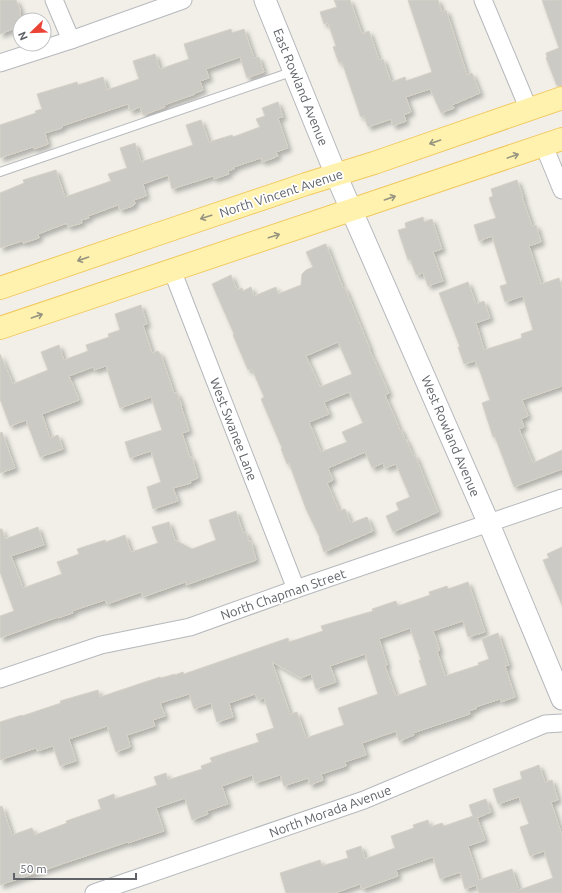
<svg xmlns="http://www.w3.org/2000/svg" width="562" height="893" font-family="Ubuntu,sans-serif">
<defs>
<filter id="shadow"><feDropShadow dx="3.5" dy="3.5" stdDeviation="2" flood-color="#0004"/></filter>
</defs>
<rect width="100%" height="100%" fill="#f1efe8"/>
<g fill="#cccac5" stroke="#d6d1c6" fill-rule="evenodd" filter="url(#shadow)">
<path d="M0,0H16L20,9V26L0,34Z"/>
<path d="M334,0H350L362,34L369,31L379,60L383,59L391,82L405,77L406,81L432,72L408,0H438L442,12L446,10L467,75L472,73L480,93L452,105L454,108L441,113L430,89L406,97L411,112L404,115L406,121L393,126L391,119L368,127L364,116L361,117L360,115L342,62L339,63L333,47L336,46L328,23L324,24L320,12L337,7Z"/>
<path d="M542,0H562V86H557L546,58L547,57L546,53L559,48Z"/>
<path d="M231,29L232,33L244,29L254,58L259,57L264,72L247,78L240,57L206,69L209,78L200,81L203,90L195,93V94L164,105L165,107L143,115L140,107L130,111L128,104L62,126V128L45,133L48,144L34,149L33,147L0,158V125L36,113L35,111L42,109L37,94L77,82L78,85L103,77L107,90L139,79L133,61L155,54L160,69L189,59L184,44Z"/>
<path d="M278,102L283,117L278,118L288,148L276,152L278,156H276V157L262,162L261,158L234,167V169L228,171L229,174L214,179L213,176L172,189L168,175L143,184L146,196L134,200L135,204L133,205V206L120,210L118,205L88,216L89,218L81,220L82,223L68,227L67,223L38,234L39,238L23,243L22,241L0,248V193L24,183L23,180L56,170L65,197L111,181L108,174L127,168L120,148L135,143L141,162L193,145L186,125L201,120L209,142L232,135L233,137L260,127L256,119L265,116L262,108Z"/>
<path d="M517,180L523,197H522L532,226L536,225L541,242L529,246L541,284L559,278L562,289V386L522,400L528,416L521,419L524,427L519,429L533,463L562,450V469L514,487L495,437H493L482,403L490,400L478,366H477L475,361L464,364L458,347H460L439,293L468,282L476,304L484,301L490,318L476,323L484,350L522,338L521,334L533,330L523,296L505,302L500,286L507,284L492,236L479,241L474,225L496,218L489,198L493,196L491,189Z"/>
<path d="M423,217L424,222L432,219L442,249L433,252L443,281L428,286L423,273L416,275L410,259L408,260L398,230L406,228L405,223Z"/>
<path d="M325,244H326L343,288H345L370,349H369L389,393L385,395L400,430L401,429L405,440L406,439L413,456L415,455L438,512L393,532L386,516L399,510L396,503L410,497L396,464L385,468L383,463L372,468L365,452L328,468L333,480L327,483L339,511L345,509L351,523L367,517L373,531L324,552L319,538H320L306,509L289,463L287,464L281,449L282,448L261,399L264,397L252,369L248,370L233,335L234,334L212,284L231,275L237,290L242,288L243,291L251,287L254,296L276,287L278,294L301,285L302,274L306,270L313,267L306,252ZM338,342L352,374L320,387L306,356ZM349,392L363,423L342,432L347,442L321,452L309,422L329,414L324,402Z"/>
<path d="M141,305L147,324L143,325L152,353L158,351L161,355L174,393H177L182,406H181L189,431L182,433L190,458L192,457L198,478L190,481L191,483L173,488L178,501L153,509L147,487L161,482L151,451L130,458L125,442L162,430L151,397L120,408L106,366L94,370L93,367L69,376L79,400L42,414L50,438L58,435L63,449L40,457L26,420L10,426L0,399V354L13,384L48,370L41,352L59,345L64,360L88,351L86,345L109,337L108,334L120,330L115,314Z"/>
<path d="M2,432L15,468L0,473V433Z"/>
<path d="M236,511L243,533L246,532L249,542L251,541L256,560L186,585L185,582L143,597L141,592L107,604L105,600L72,611L73,613L58,618V617L0,638V616L14,611L0,572V529H2L5,539L38,527L44,545L11,556L23,588L62,574L57,562L79,554L77,549L105,540L106,542L125,535L131,552L158,543L152,527L169,522L175,540L192,549L216,540L209,520Z"/>
<path d="M562,547V605L543,560L549,558L547,554Z"/>
<path d="M468,582L485,632L468,637L463,621L433,631L439,648V651H437L445,676L479,665L478,663L489,659L482,639L498,633L509,665L505,666L515,697L501,702L500,699L476,707L477,708L469,711L470,714L413,733L414,735L399,741L396,731L362,743L366,755L345,762L346,766L321,774L323,780L310,785L308,778L284,786L280,775L255,783L252,775L222,786L228,804L207,811L208,814L192,820L185,798L156,808L164,831L128,843L127,842L0,885V807L2,806L12,835L32,828L35,835L67,823L66,821L101,809L98,800L114,794L115,799L157,785L154,777L166,773L168,780L202,769L201,766L212,762L210,758L259,742L256,734L274,728L264,698L258,700L255,694L229,703L233,717L217,722L211,703L194,709L189,694L160,703L165,716L153,720L155,726L127,735L130,747L116,752L107,726L69,739L76,761L60,766L53,746L37,751L36,748L0,760V722L22,715V716L61,703L60,701L98,690L100,697L160,677L161,678L175,674V675L183,672L184,674L288,638L289,642L323,631L321,626L373,611L372,609L396,601L398,606L430,595L429,592L447,586L448,589ZM410,628L421,660H419L427,685L396,696L385,666L387,665L379,639ZM365,654L378,694L338,708L344,725L306,738L297,712L290,714L272,662L301,678L311,674L316,689L336,682L330,666Z"/>
<path d="M539,765L545,782L552,780L558,800L551,802L562,835V893H479L476,885L465,889L460,872L440,879L433,857L396,870L398,876L362,889L360,884L335,893H286L280,873L320,860L322,866L348,858L346,851L361,846L365,859L395,848L391,836L414,828L413,825L428,820L430,827L442,823L444,826L473,816L469,805L486,799L491,812L477,818L485,840L468,846L479,880L512,869L519,890L553,878L544,851L530,856L520,827L529,824L519,797L498,804L493,789L522,779L520,772Z"/>
</g>
<g fill="none" stroke-linecap="round" stroke-linejoin="round">
<g stroke="#b5b8bc" stroke-width="10">
<path id="service" d="M0,172L294,71"/>
</g>
<g stroke="#b5b8bc" stroke-width="19">
<g id="minor">
<path d="M54,0L71,40"/>
<path d="M483,0L529,110"/>
<path d="M0,63L71,40L183,0"/>
<path d="M544,146L562,190"/>
<path d="M172,270L296,589"/>
<path d="M0,679L101,645L190,627L296,589L562,498"/>
<path d="M94,893L364,800L545,724L562,723"/>
</g>
</g>
<g stroke="#b5b8bc" stroke-width="23">
<path id="tertiary" d="M265,0L336,175L489,524L562,699"/>
</g>
<g stroke="#f2c960" stroke-width="24">
<g id="primary">
<path d="M0,288L158,234L306,184L374,163L562,98"/>
<path d="M0,328L562,139"/>
</g>
</g>
<use href="#service" stroke="#fff" stroke-width="8"/>
<use href="#minor" stroke="#fff" stroke-width="17"/>
<use href="#tertiary" stroke="#fff" stroke-width="21"/>
<use href="#primary" stroke="#fff2af" stroke-width="22"/>
</g>
<defs><path id="oneway-shaft" d="M-6 0H5M1.5-3L5.5 0L1.5 3" fill="none" stroke-width="1.6" stroke-linecap="round" stroke-linejoin="round"/></defs>
<g stroke="#979581">
<use href="#oneway-shaft" transform="translate(435 142) rotate(161)"/>
<use href="#oneway-shaft" transform="translate(513 156) rotate(-19)"/>
<use href="#oneway-shaft" transform="translate(390 198) rotate(-19)"/>
<use href="#oneway-shaft" transform="translate(206 217) rotate(162)"/>
<use href="#oneway-shaft" transform="translate(274 236) rotate(-18)"/>
<use href="#oneway-shaft" transform="translate(83 259) rotate(161)"/>
<use href="#oneway-shaft" transform="translate(37 316) rotate(-19)"/>
</g>
<g text-anchor="middle" stroke-width="3.5" stroke-linejoin="round" paint-order="stroke">
<g font-size="13" fill="#5f6368" stroke="#fff">
<text transform="translate(301 87) rotate(68)" y="5">East Rowland Avenue</text>
<text transform="translate(281 193) rotate(-18)" y="5">North Vincent Avenue</text>
<text transform="translate(234 429) rotate(69)" y="5">West Swanee Lane</text>
<text transform="translate(451 436) rotate(67)" y="5">West Rowland Avenue</text>
<text transform="translate(283 594) rotate(-19)" y="5">North Chapman Street</text>
<text transform="translate(330 811) rotate(-20)" y="5">North Morada Avenue</text>
</g>
</g>
<g transform="translate(32 32) rotate(247)"><circle r="19" fill="#ffffff" stroke="#bfc1c3"/>
<path d="M0-3L7 15L0 10L-7 15Z" fill="#ea4335"/>
<text y="-6" font-size="11" font-weight="bold" text-anchor="middle" fill="#5f6368">N</text>
</g>
<path d="M14 873v6h122v-6" fill="none" stroke="#5f6368" stroke-width="2"/>
<text x="20" y="873" font-size="12" fill="#5f6368" stroke="#ffffff" stroke-width="3" paint-order="stroke">50 m</text>
</svg>
